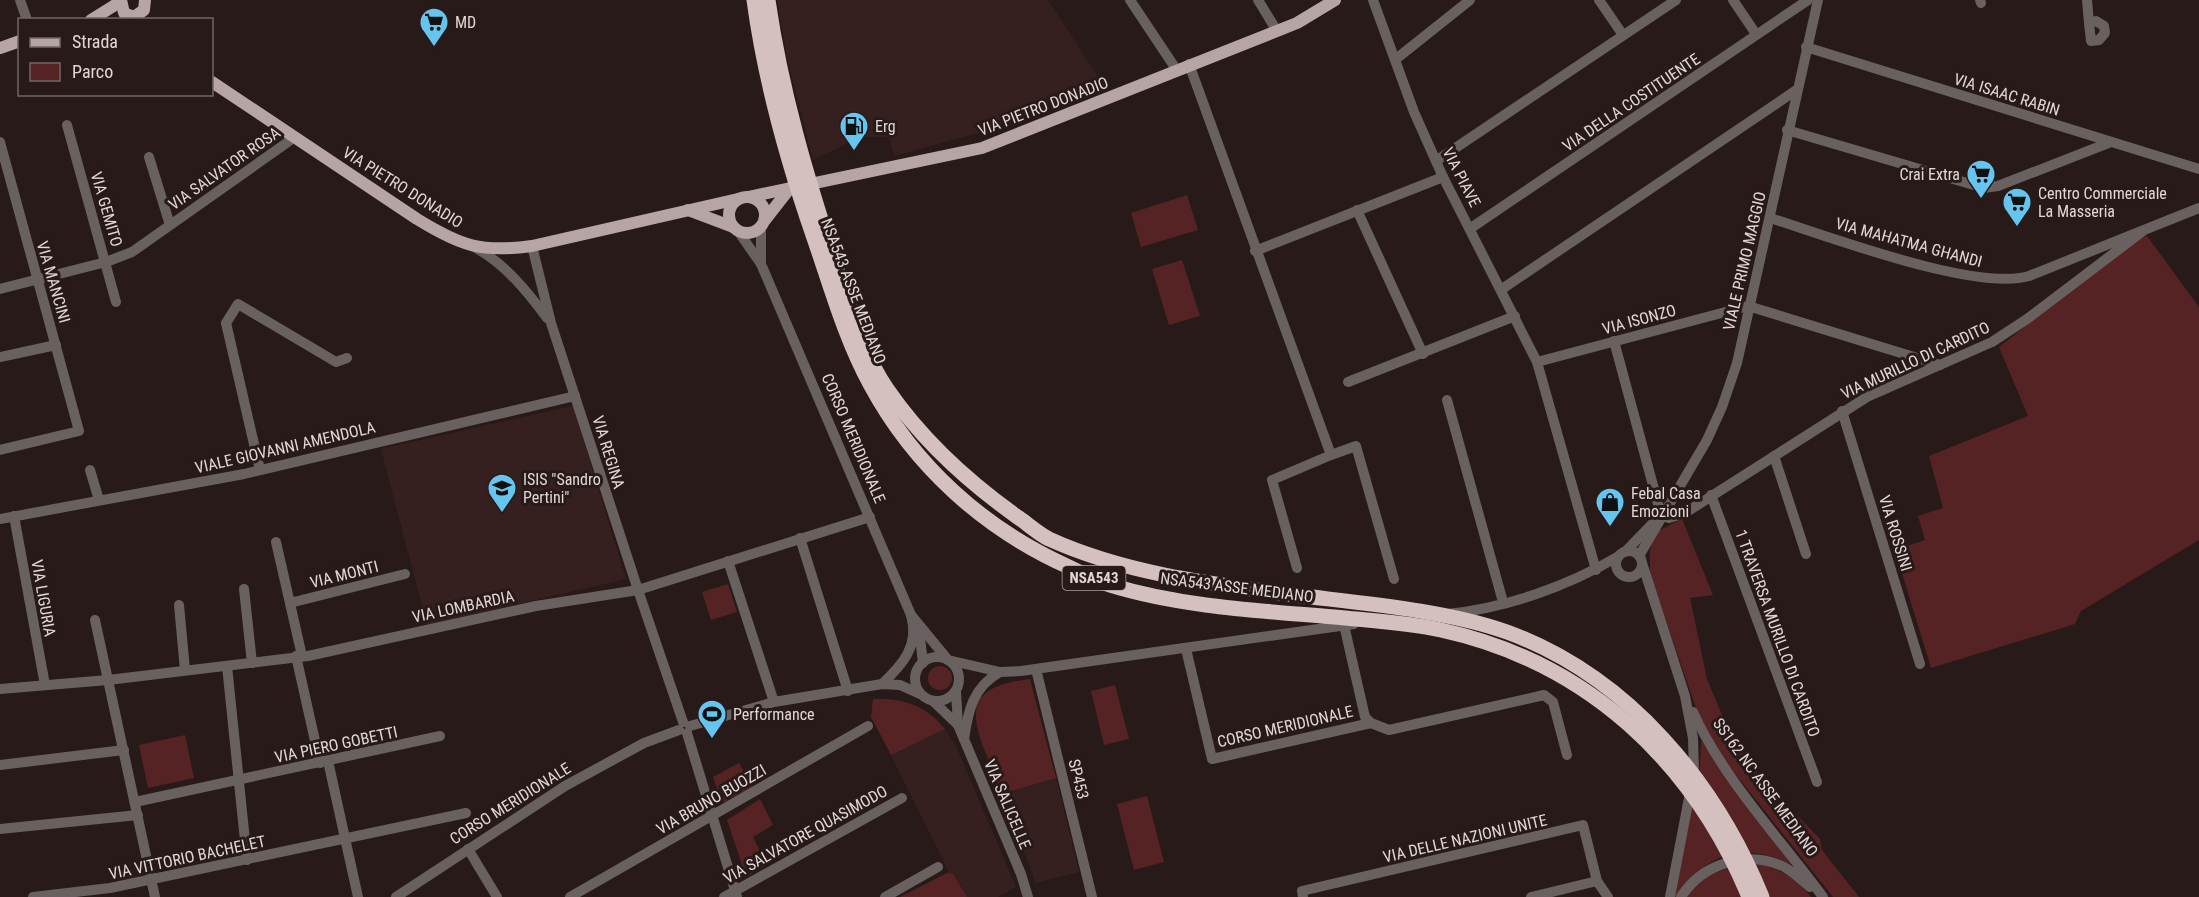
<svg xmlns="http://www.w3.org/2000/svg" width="2199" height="897" font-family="'Roboto Condensed',sans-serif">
<rect width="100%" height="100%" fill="#281a19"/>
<g fill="#35201f">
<path d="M777,0H1048L1104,86L1017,122L894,156L889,137H861L813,160L786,53Z"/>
<path d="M573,406L626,579L427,625L381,449Z"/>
<path d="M945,729L955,744L1016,887L998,897H967L954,873L950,874L891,755Z"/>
<path d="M1056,778L1079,872L1036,883L1002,794Z"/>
</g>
<g fill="#562324">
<path d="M1187,195L1198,230L1141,247L1131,213Z"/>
<path d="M2147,236L2199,307V540L2081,611L2075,624L1931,668L1895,550L1925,540L1918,516L1943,508L1929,456L2028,416L1999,347L2134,241Z"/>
<path d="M1182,260L1200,316L1169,325L1152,269Z"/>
<path d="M1682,519L1713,595L1690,598L1707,679L1728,729L1785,813L1792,810L1820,839L1822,850L1859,897H1833L1721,756L1696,708L1650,575V550L1656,532Z"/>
<path d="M728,584L737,612L711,620L702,592Z"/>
<circle cx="940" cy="678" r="12"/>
<path d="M1030,679L1056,778L1001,794C995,781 992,767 986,754C965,703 976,686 1030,679Z"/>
<path d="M1115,685L1129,739L1104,745L1091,691Z"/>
<path d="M873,699C904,698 925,705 945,729L891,755L871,717Z"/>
<path d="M185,735L194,778L148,788L139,745Z"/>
<path d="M1701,740L1794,866C1767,850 1728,846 1702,869C1693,877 1685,888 1677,897H1674L1700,767Z"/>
<path d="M739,763L752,787L722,803L713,777Z"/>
<path d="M1147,796L1164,862L1134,870L1117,804Z"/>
<path d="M760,799L773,825L753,837L767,865L746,877L727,820Z"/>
<path d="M1761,864C1783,871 1797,879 1811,897H1687C1704,869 1733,867 1761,864Z"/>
<path d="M949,872L950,874L953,873L967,897H900Z"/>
</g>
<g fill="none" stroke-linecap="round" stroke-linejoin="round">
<g stroke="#696160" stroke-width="10">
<path d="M20,0L27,20"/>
<path d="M1130,0L1176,69"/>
<path d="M1258,0L1277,31"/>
<path d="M1373,0L1414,112L1443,177L1537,362L1596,570"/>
<path d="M1599,0L1623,35"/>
<path d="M1733,0L1756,34"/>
<path d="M1980,0L1981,3"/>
<path d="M2087,0L2089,23"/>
<path d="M2096,21L2104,26L2105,33L2099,40L2091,41L2089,23Z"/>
<path d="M1806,47L2199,169"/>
<path d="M1396,59L1470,0"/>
<path d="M1189,64L1331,455L1272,480L1297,568"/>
<path d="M67,125L116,302"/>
<path d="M1787,130L1984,188L1998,186L2111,142"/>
<path d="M0,142L79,431L0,450"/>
<path d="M149,157L170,225"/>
<path d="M1436,161L1676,0"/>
<path d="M1357,210L1423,354"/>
<path d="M1770,218C1828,236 1975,292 2029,276L2199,208"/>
<path d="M761,228V264"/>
<path d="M1471,228L1808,0"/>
<path d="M738,231L761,264L911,615L948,660L1000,672L1021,671L1354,624"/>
<path d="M532,246L551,323L638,590L870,517"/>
<path d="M476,248C505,264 527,291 547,318"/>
<path d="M1255,251L1443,177"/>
<path d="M0,289L106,262L132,252L295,137"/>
<path d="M1502,289L1798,89"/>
<path d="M1614,341L1661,515"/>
<path d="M0,357L56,345"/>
<path d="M1537,362L1748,306L1940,365"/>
<path d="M1348,382L1515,316"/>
<path d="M1447,400L1503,602"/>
<path d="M1842,411L1920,664"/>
<path d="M1331,455L1356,446L1394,579"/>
<path d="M1774,456L1806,554"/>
<path d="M90,470L99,500"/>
<path d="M260,470L226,323L238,304L336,362L347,358"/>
<path d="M1711,495L1817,782"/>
<path d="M1661,515L1669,518L1685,513L1867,397L1992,342L2027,319L2143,231"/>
<path d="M14,516L45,685"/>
<path d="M0,519L244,474L575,396"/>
<path d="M800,538L848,691"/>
<path d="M276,542L302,656"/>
<circle cx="1629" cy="564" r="13"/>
<path d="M1625,552L1655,521"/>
<path d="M1639,556L1707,440L1722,407L1737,363L1818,0"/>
<path d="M728,561L774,702"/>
<path d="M1642,563L1685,696L1693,738L1694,772L1670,897"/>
<path d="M244,589L252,663"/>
<path d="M290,603L405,574"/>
<path d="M179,605L185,670"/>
<path d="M1447,614C1507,608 1568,586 1619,556"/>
<path d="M95,620L155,897"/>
<path d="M1344,625L1365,717L1371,723L1389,730L1544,695L1553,702L1567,755"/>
<path d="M919,629L923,663"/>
<path d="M1186,649L1212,759L1371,723"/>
<path d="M296,656L320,763"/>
<circle cx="937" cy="679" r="22"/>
<path d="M227,666L247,860"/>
<path d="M1036,669L1092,897"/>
<path d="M882,684C902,665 920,646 911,615"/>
<path d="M0,689L108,680L308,656L536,606L638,590L683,722"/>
<path d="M956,692L958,725L1021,874L1028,897"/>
<path d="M934,702L958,725"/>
<path d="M1693,712C1724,780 1779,837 1823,897"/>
<path d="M690,726L774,702L882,684L900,685L920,694"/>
<path d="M687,733L737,897"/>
<path d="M964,739C968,711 973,687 1000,672"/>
<path d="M328,761L358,897"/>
<path d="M0,765L124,750"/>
<path d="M135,802L440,736"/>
<path d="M0,829L138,815"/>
<path d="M468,849L497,897"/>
<path d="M1597,881L1608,897"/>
<path d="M33,897L110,888L466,813"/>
<path d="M396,897L565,786L644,743L679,730"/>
<path d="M570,897L868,726"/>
<path d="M724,897L902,798"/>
<path d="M885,897L938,867"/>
<path d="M1303,897L1302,891L1583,825L1597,881L1531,897"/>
<path d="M1681,897C1702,864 1744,851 1780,865C1791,869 1801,880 1810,887"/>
</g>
<g stroke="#b6a5a4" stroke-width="12">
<path d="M121,0L124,13L134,17L144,10L145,0"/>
<path d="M91,20L120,2"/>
<path d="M0,48L20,41"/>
<path d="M212,82L417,219C461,246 481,253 532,246L738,199"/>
<circle cx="747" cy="215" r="18"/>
<path d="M748,197L982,148L1297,23L1335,0"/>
<path d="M688,210L733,227"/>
<path d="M765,220L790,188"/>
</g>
<g stroke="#d4c0be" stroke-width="15">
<path d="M754,0C765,82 787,160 814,238C831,287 845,338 870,384C914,466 984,529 1069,567C1082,573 1096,581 1110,585C1185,608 1267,611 1345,618C1377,621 1410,623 1441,630C1587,662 1693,761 1749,897"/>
<path d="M768,0C781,91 807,178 836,266C850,307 862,352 887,389C922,440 968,482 1019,518C1029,525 1039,534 1049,539C1126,574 1212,584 1295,595C1360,603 1446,610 1507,632C1627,676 1715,781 1762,897"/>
</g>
</g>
<defs>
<g id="supermarket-pin" transform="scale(1.5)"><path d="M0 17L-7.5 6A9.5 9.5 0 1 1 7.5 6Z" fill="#65c5ee" stroke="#281a19"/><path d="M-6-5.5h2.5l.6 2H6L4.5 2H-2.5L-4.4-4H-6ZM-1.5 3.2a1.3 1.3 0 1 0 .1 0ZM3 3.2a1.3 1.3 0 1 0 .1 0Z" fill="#111"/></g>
<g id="fuel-pin" transform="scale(1.5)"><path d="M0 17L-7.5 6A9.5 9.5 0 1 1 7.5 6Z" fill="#65c5ee" stroke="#281a19"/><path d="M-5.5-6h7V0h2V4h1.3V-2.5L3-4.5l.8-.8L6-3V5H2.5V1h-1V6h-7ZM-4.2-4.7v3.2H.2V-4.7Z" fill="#111"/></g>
<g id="school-pin" transform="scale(1.5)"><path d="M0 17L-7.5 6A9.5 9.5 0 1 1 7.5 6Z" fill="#65c5ee" stroke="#281a19"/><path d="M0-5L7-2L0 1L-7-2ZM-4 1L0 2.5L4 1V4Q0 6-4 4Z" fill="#111"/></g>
<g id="shop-pin" transform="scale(1.5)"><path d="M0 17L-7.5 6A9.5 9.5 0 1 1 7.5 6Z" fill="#65c5ee" stroke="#281a19"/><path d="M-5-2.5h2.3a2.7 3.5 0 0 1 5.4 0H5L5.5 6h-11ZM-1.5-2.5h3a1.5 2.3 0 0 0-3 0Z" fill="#111"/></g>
<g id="stadium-pin" transform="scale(1.5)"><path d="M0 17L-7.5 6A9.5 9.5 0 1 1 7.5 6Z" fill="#65c5ee" stroke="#281a19"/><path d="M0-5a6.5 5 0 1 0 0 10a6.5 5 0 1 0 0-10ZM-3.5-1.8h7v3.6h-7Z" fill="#111"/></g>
</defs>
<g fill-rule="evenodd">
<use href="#supermarket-pin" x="434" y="22"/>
<use href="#fuel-pin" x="854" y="126"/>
<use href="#supermarket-pin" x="1981" y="174"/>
<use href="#supermarket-pin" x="2017" y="202"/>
<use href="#school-pin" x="502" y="488"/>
<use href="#shop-pin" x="1610" y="502"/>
<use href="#stadium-pin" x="712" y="714"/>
</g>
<g text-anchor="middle" stroke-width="6" stroke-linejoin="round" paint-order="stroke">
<rect fill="#281a19" stroke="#aa9e9e" stroke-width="1.5" x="1062.5" y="566" width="63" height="24" rx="4.5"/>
<g font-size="15" font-weight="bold" fill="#e2d7d7">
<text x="1094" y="583">NSA543</text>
</g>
<g font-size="16" fill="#e2d7d7" stroke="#281a19" text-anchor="start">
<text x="455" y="28">MD</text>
<text x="875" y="132">Erg</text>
<text x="1960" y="180" text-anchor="end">Crai Extra</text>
<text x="2038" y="199">Centro Commerciale<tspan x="2038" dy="18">La Masseria</tspan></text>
<text x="523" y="485">ISIS "Sandro<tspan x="523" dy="18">Pertini"</tspan></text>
<text x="1631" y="499">Febal Casa<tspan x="1631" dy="18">Emozioni</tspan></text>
<text x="733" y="720">Performance</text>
</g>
<g font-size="16" fill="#e2d7d7" stroke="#281a19">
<text transform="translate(2007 94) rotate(17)" y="6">VIA ISAAC RABIN</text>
<text transform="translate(1631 102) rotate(-34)" y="6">VIA DELLA COSTITUENTE</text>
<text transform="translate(1043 106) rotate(-21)" y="6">VIA PIETRO DONADIO</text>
<text transform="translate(224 168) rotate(-35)" y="6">VIA SALVATOR ROSA</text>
<text transform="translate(1462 177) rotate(63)" y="6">VIA PIAVE</text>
<text transform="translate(403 187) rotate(32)" y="6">VIA PIETRO DONADIO</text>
<text transform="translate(107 209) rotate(74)" y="6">VIA GEMITO</text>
<text transform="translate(1909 242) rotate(15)" y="6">VIA MAHATMA GHANDI</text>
<text transform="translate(1744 261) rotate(-77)" y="6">VIALE PRIMO MAGGIO</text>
<text transform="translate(54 282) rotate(74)" y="6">VIA MANCINI</text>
<text transform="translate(854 291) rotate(69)" y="6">NSA543 ASSE MEDIANO</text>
<text transform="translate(1639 319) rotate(-15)" y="6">VIA ISONZO</text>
<text transform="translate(1915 360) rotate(-25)" y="6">VIA MURILLO DI CARDITO</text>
<text transform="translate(854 438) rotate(67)" y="6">CORSO MERIDIONALE</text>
<text transform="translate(285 447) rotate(-13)" y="6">VIALE GIOVANNI AMENDOLA</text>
<text transform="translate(609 452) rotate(73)" y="6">VIA REGINA</text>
<text transform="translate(1896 533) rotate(73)" y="6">VIA ROSSINI</text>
<text transform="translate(344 574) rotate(-14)" y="6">VIA MONTI</text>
<text transform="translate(1237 587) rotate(7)" y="6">NSA543 ASSE MEDIANO</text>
<text transform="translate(44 598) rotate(80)" y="6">VIA LIGURIA</text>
<text transform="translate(463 606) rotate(-12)" y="6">VIA LOMBARDIA</text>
<text transform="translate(1778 633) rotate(70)" y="6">1 TRAVERSA MURILLO DI CARDITO</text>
<text transform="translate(1285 726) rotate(-13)" y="6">CORSO MERIDIONALE</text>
<text transform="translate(336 744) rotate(-12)" y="6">VIA PIERO GOBETTI</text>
<text transform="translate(1079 779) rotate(76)" y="6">SP453</text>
<text transform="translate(1766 787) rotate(54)" y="6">SS162 NC ASSE MEDIANO</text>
<text transform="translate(711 799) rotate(-30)" y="6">VIA BRUNO BUOZZI</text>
<text transform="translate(510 803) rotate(-32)" y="6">CORSO MERIDIONALE</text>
<text transform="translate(1008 804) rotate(67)" y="6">VIA SALICELLE</text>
<text transform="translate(805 834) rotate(-29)" y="6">VIA SALVATORE QUASIMODO</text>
<text transform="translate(1465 838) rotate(-13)" y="6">VIA DELLE NAZIONI UNITE</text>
<text transform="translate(187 857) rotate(-12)" y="6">VIA VITTORIO BACHELET</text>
</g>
</g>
<rect x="18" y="18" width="195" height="78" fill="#281a19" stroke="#726665" stroke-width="1.5"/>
<rect x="30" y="38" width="30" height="9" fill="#b6a5a4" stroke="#726665" stroke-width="1.5"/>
<text x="72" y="48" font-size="18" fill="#e2d7d7">Strada</text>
<rect x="30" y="63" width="30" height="18" fill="#562324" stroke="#726665" stroke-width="1.5"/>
<text x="72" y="78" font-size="18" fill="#e2d7d7">Parco</text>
</svg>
